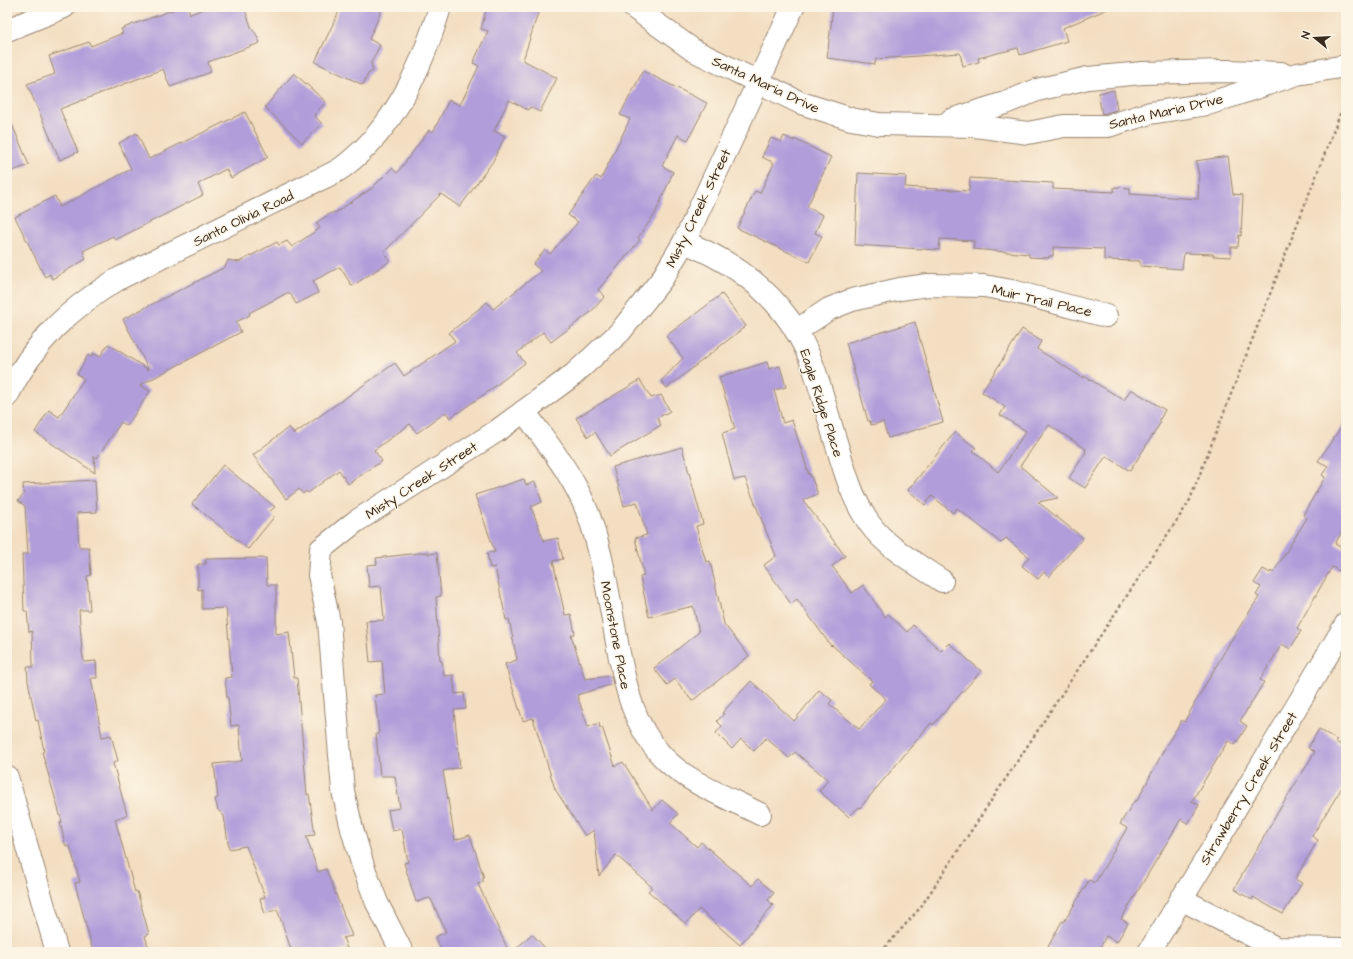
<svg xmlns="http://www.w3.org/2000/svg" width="1353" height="959" font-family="'Architects Daughter',sans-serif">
<rect width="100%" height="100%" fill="#fcf5e5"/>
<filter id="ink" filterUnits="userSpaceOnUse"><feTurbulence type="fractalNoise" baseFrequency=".025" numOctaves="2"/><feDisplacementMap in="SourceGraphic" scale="8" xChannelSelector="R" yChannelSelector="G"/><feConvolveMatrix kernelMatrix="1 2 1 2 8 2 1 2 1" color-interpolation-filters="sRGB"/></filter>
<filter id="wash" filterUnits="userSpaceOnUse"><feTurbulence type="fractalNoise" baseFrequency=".012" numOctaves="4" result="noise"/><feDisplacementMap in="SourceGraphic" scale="16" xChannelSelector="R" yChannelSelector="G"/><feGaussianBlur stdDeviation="0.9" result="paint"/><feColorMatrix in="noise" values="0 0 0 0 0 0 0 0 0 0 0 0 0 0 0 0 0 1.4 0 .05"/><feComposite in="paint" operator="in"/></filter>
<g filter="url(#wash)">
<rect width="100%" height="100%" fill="#f3dec1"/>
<g id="blocks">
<g fill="#b09dda">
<path d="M181,7H188L190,14L209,7H244L252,29L256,34L260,43L208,62L211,72L170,87L163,69L60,109L78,152L60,160L27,84L55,74L49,56L89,42L91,46L123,33L121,29L131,25Z"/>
<path d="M341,7H383L369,39L380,45L371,63L373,71L368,74L363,85L315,62Z"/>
<path d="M487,7H540L523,60L557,78L540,112L530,107L528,110L509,100L494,131L505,136L493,161L460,207L441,194L384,252L390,261L352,286L340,267L313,281L318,293L296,304L290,293H287L249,313L250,315L236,322L241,332L140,385L150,391L127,426L121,422L97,458L94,456L95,473L35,432L49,410L59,417L84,379L77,374L88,355L91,357L93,353L100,357L108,344L149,370L123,319L225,267L228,260L239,262L277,242L279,245L287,241L292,247L320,228L316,223L329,214L334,212L335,213L372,188L392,168L397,173L429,130L433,132L449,100L460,105L479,66L473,63L488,31L481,29Z"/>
<path d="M833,7H1112L1063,28L1067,41L1020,55L1018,48L978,58L979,62L963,66L960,53L876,59L875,64L827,58Z"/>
<path d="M643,71L707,103L688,140L678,135L662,166L673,172L668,184L655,214L638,238L640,240L598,290L605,296L591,312L551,342L543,332L517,353L525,363L489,391L450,418L446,412L417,433L410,424L374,450L382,461L348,484L339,470L308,493L306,491L303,494L299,489L286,499L253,455L289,427L294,434L395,363L404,376L455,341L449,333L487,302L493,309L541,271L533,264L545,250L550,254L578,222L568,215L596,176L601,179L630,119L620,115Z"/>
<path d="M294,73L326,102L314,115L322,124L302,143L265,107Z"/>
<path d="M1114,90L1117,110L1102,114L1098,93Z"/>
<path d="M7,112L29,165L7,173Z"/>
<path d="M245,112L268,157L231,178L226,169L198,184L203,195L115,240L113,236L83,251L86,259L52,279L50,274L45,277L15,217L55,196L60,207L131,169L119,143L137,133L149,159Z"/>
<path d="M784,136L794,141V139L831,157L807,207L823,215L815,233L822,236L809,262L737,228L755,191L760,193L774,163L762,157L771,138L781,142Z"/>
<path d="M1228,156L1233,194L1243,195L1241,236L1239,235L1238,247H1231V257L1213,256V254L1184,253L1182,269L1140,266V261L1104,260V249L1053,247V256H1049V258L1029,257V254L973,249L974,241L940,239L939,250L855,245L858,173L906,176L905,187L969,191L970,178L1053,183V189L1114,192V187L1130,188V194L1198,199L1199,176L1196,161Z"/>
<path d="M722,294L746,326L667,388L661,381L683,358L666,336Z"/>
<path d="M915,322L943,422L888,438L883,422L871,425L870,421H868L846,343Z"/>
<path d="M1022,329L1041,341L1037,349L1083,378L1084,376L1124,400L1131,389L1165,410L1159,421L1161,422L1130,471L1106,456L1085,488L1069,478L1086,452L1085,451L1086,449L1049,425L1020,466L1058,498L1038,502L1083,538L1049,577L1044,572L1038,579L1022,566L1029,557L1006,538L1001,543L957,508L953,513L932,496L925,505L908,490L955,432L976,448L973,451L998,472L1006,461L1026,431L1000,415L1005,407L982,392Z"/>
<path d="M767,362L769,369L780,366L786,387L774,390L783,423L792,420L809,475L810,474L818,494L803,500L845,556L832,566L852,593L863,585L885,617L888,614L907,632L913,625L941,651L949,643L981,671L933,725L931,723L860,808L859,807L849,817L819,791L828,780L795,752L789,758L766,738L754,751L741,739L732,749L716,733L722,726L717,721L724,714L722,713L751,681L794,721L819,690L832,700L829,704L859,729L886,699L869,684L872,681L832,645L831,646L797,599L791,604L764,565L776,556L745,478L734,480L722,433L735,429L719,377Z"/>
<path d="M640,380L651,398L661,395L670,411L657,418L661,425L610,456L595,432L588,437L576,418Z"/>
<path d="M1346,420V524L1335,544L1346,550V560L1339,571L1332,567L1297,628L1301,631L1290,649L1282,644L1260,680L1264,682L1240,721L1247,726L1235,745L1228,741L1192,801L1199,805L1188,824L1181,819L1121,919L1128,923L1117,942L1106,936L1098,952H1058L1048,947L1062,921L1064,922L1089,880L1095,883L1127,828L1120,824L1135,800L1137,801L1167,744L1182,720L1184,722L1230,642L1259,597L1256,595L1261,587L1254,583L1263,569L1270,573L1271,571L1273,573L1307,518L1303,515L1325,477L1322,475L1328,466L1318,461Z"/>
<path d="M682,447L703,524L696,526L706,562L710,561L724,624L749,656L692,701L675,679L667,685L654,668L699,632L693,606L649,617L640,577L644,576L635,538L647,535L637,502L624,506L613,467Z"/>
<path d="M223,465L275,507L269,512L274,517L248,549L192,504Z"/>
<path d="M524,479L526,485L535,482L542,502L531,507L544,541L558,538L563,559L553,561L565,615L571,614L575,634L571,635L585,679L611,676L613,684L577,695L588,727L599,723L600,728L602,727L615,766L623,762L653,810L662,800L678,814L670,823L697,847L701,842L752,886L758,879L774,893L768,900L773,905L740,945L699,909L686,924L648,891L652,887L616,855L599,876L594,830L585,836L555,789L533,718L523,721L505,664L517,660L509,619L506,620L495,567L490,568L487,553L495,552L475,495Z"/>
<path d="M95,480L97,512L77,513L79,547H89L91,575L87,576L90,610H79L82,651L84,662L96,661L97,678H91L102,737L111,735L118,761L113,763L127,815L115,819L135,892L137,891L149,934L145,936L150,952H93L75,883L80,882L70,846L66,847L60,823L62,822L42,752L44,751L38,720L36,721L28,681L27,667H33L32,631L29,632L27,611H24L22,554H28L25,506L18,501L24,494L23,484Z"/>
<path d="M428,552V554L437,553L441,596L436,597L440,661H442L444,676L453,675L455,694L464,693L466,709L454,710L460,767L443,771L455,840L470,835L484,878H483V882L478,884L509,952H442L435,937L446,932L431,899L429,898L416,902L404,863L408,862L402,829L392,831L388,810L400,808L395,776H380L376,734H379L375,695L385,694L382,661L370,662L366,621L384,620L381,586L369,587L367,565L377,564L376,558Z"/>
<path d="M266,558L267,585H276V634L289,632L294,678H297L307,795L309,794L315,835L306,836L318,872L326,869L352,936L343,938L347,948L335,952H292L277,909L265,914L260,899L265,897L246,846L229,849L224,816L218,810L215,799L218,798L214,764L242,761L239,725L231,726L228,698H227L225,678L232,677L226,608L202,609V589L198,590V564H206V559Z"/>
<path d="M1319,729L1337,740L1336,742L1346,748V781L1312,836L1318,840L1295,879L1302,883L1283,914L1253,897L1252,900L1234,889L1281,807L1315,752L1308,748Z"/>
<path d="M532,934L549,952H512Z"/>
</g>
</g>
</g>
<g filter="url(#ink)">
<use href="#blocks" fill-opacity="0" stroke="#978470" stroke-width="1"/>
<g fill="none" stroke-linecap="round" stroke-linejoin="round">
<g stroke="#978470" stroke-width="24">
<g id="minor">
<path d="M633,7L693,50L801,103L851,119L879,124L975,126L1028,133L1064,126H1108L1150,113L1208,104L1297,74L1346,66"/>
<path d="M7,30L64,7"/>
<path d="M951,120L1005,103L1037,90L1088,78L1143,73L1226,71L1281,73"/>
<path d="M684,242C745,266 792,306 814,369C822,392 828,416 835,439C844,468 851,497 869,523C887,548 917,564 942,581"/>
<path d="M796,331L829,309L852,300L900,289L928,285L984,286L1012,291L1106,316"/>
<path d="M7,396C34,342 68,309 120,278L316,181C325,177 335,173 343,167C395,128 422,67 440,7"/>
<path d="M524,411C548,445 576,478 590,519C604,560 610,605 618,648C626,688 633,725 662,756C687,783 727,797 760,814"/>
<path d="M7,777L57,952"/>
<path d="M1181,899L1276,948L1346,949"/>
<path d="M402,952L377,903L363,866L352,829L343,791L329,622L319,575L321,549L355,522L497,431L573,375L620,332L662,279L684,242L793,7"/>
<path d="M1149,952L1230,820L1232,814L1346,624"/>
</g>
</g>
<path stroke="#978470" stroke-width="2.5" stroke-dasharray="3 3" stroke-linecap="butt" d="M881,952L920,908L1189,502L1346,99"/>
<use href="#minor" stroke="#fff" stroke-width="22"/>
</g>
</g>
<g text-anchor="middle" stroke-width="3" stroke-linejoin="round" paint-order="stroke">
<g font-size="14" fill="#3b2a1e" stroke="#fcf5e5">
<text transform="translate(766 84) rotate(25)" y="5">Santa Maria Drive</text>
<text transform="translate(1166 111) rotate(-13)" y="5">Santa Maria Drive</text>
<text transform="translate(698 208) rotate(-64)" y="5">Misty Creek Street</text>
<text transform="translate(243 218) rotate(-26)" y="5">Santa Olivia Road</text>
<text transform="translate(1042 300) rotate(13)" y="5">Muir Trail Place</text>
<text transform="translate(822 403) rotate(72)" y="5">Eagle Ridge Place</text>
<text transform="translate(421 480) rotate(-33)" y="5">Misty Creek Street</text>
<text transform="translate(616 635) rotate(79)" y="5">Moonstone Place</text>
<text transform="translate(1248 788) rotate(-59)" y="5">Strawberry Creek Street</text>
</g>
</g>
<rect width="1353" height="959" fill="none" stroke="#fcf5e5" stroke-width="24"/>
<g transform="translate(1315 38) rotate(288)" stroke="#fcf5e5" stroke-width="3" paint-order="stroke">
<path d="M0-3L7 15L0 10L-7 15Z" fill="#3b2a1e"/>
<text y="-6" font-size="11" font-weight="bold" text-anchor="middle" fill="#3b2a1e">N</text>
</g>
</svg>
